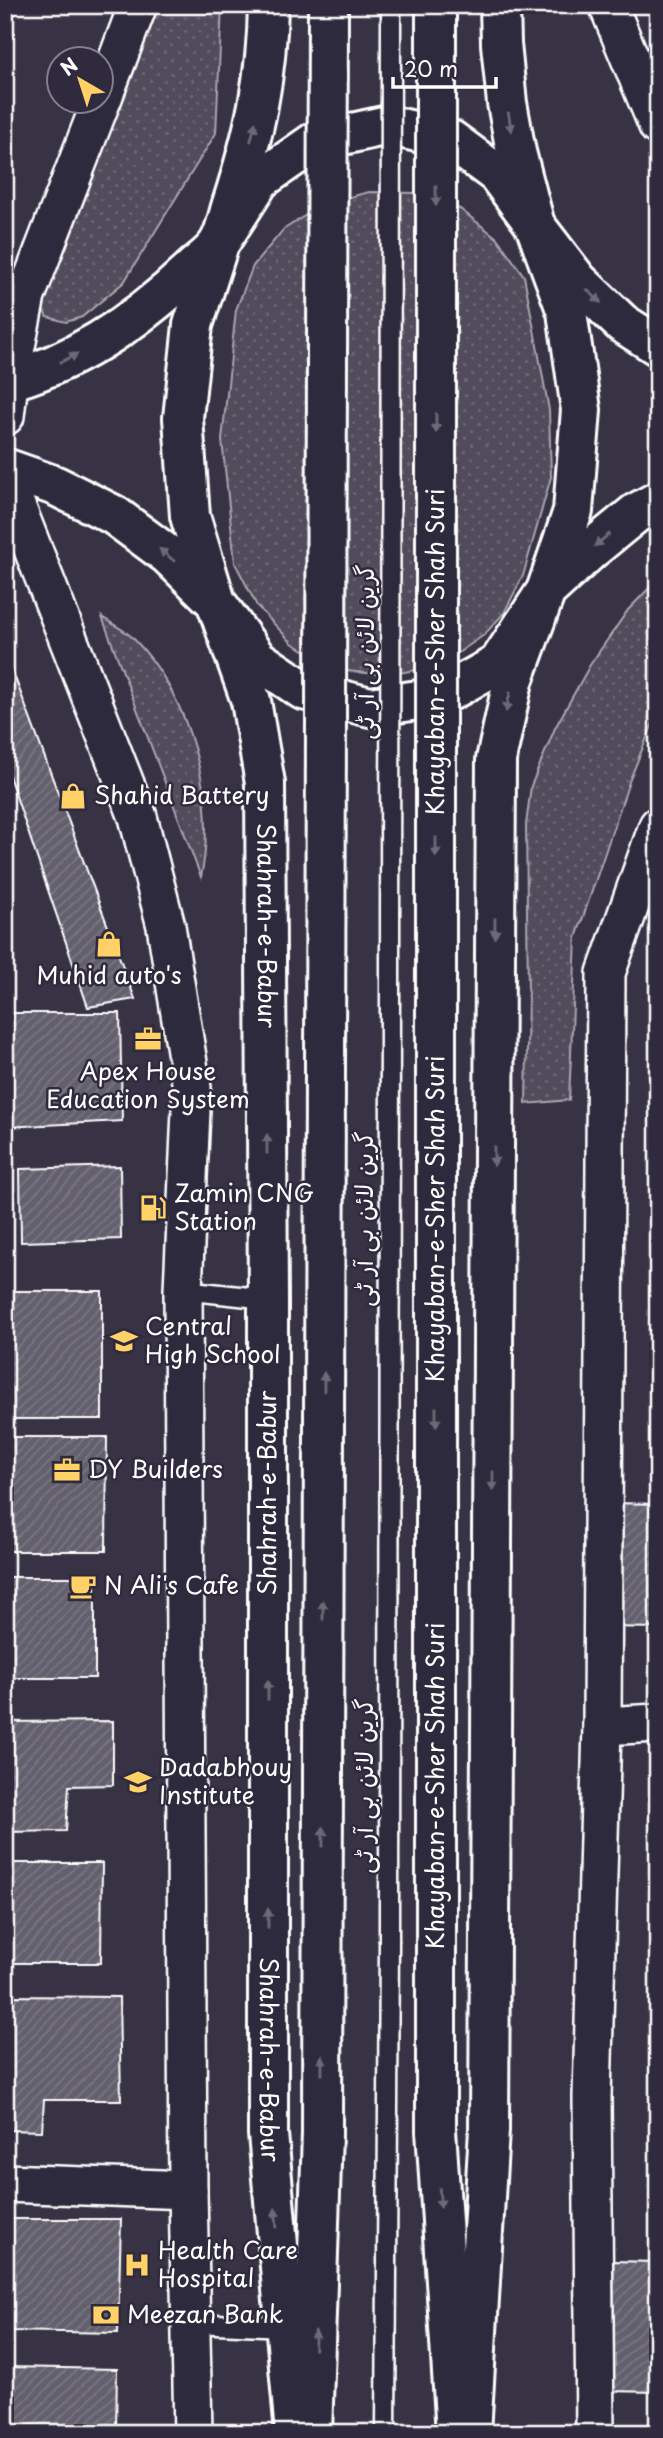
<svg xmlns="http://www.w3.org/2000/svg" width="663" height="2438" font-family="'Playpen Sans','Playpen Sans Arabic',sans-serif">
<defs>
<pattern id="grass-dots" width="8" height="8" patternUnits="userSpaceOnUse" patternTransform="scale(1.75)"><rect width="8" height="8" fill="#514c5c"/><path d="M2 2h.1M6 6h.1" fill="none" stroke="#6b6774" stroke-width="1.8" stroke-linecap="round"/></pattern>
<pattern id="building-hatch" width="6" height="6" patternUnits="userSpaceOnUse" patternTransform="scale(1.75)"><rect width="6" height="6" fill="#635f6d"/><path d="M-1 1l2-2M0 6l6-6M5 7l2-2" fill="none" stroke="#7a7783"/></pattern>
</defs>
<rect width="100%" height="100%" fill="#373345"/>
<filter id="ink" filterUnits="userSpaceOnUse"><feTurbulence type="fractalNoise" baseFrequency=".0143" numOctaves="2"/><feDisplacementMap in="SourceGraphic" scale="14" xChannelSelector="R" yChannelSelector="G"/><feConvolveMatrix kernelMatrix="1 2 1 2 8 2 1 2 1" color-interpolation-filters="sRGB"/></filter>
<g filter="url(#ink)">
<g fill="url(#grass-dots)" stroke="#a8a6ae" stroke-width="2">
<path d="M158,5H222L216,133L124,282L82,317L66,322L47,317L37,301Z"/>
<path d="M369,192L415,193L460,209L497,238L524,276L549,410L551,477L523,576L504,613L484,635L458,653L428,668L386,675L337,670L292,643L257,606L235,563L222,440L236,310L253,266L283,230L323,204Z"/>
<path d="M658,579V711L630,779L576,938L569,1100L526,1104L528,994L526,825L531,786L555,728L590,665L628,610Z"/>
<path d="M102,617C112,624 125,630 133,638C190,696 218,799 201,877Z"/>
</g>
<g fill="url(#building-hatch)" stroke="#fff" stroke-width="2">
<path d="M5,651L135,999L88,1007L5,764Z"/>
<path d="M658,975V1112H653Z"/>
<path d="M5,1013H120L122,1121L5,1127Z"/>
<path d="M120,1166L121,1239L21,1242L20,1169Z"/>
<rect x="5" y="1291" width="97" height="128"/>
<path d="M5,1437H107L106,1551H5Z"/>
<path d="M613,1503L658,1504V1628L609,1627Z"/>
<rect x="5" y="1577" width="90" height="101"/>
<path d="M113,1721V1785L69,1786L66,1831L5,1832V1722Z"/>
<path d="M658,1752V1853H655Z"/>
<path d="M7,1863H102L101,1963H7Z"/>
<path d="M5,1996L119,1997L121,2100H44L42,2131L5,2130Z"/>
<path d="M5,2219H121L118,2333L5,2331Z"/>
<path d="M610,2261L658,2262V2392L606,2391Z"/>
<path d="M8,2367L117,2369L116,2433H6Z"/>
</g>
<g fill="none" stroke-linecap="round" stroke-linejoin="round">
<g stroke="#fff" stroke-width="23">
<g id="lane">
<path d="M183,1290L268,1299"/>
<path d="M191,2323L285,2327"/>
<path d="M386,2433L389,1942"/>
</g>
</g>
<g stroke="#fff" stroke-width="42">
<g id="street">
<path d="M608,5L658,126"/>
<path d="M102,100L138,5"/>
<path d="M5,416L9,382L26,296L101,102"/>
<path d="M5,478L138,817L166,926L192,1088L183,1290L188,2190L193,2433"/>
<path d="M602,1726L658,1723"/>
<path d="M5,2183L188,2190"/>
<path d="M595,2433L592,2097L602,1726L606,973L658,826"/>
</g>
</g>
<g stroke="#fff" stroke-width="44">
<g id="secondary">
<path d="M500,5L501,44L507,103L516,152L535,225L578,281L622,323L658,346"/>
<path d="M388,125L451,140L497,174L535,225L567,312L581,410L573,511L546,591L498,664L439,697L370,707L303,690L257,659L216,602L190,516L183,418L193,325L219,244L260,180L316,141Z"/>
<path d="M5,382C76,363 138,320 191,270C199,262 212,254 218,244C225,234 228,216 232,204C254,135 267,78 268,5"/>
<path id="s1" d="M5,468L56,486L114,515L168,555L216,602L251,701L265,783L268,1299V2134L295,2433"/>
<path d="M471,2433L489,2130L496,760L513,681L546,591L592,549L636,513L658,501"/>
</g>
</g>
<g stroke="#fff" stroke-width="44">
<g id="primary">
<path d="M436,2130L456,2433"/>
<path d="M312,2433L322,2133"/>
</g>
</g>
<use href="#lane" stroke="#2f2a3d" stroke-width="18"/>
<use href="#street" stroke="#2f2a3d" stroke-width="37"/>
<use href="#secondary" stroke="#2f2a3d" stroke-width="38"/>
<use href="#primary" stroke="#2f2a3d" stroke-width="38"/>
<g stroke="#fff" stroke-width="23" stroke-linecap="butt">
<path id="lane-bridge" d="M389,1942L391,5"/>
</g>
<g stroke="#fff" stroke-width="44" stroke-linecap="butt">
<g id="primary-bridge">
<path d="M436,5V2130"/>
<path d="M322,2133L328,5"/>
</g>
</g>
<use href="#lane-bridge" stroke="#2f2a3d" stroke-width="18"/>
<use href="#primary-bridge" stroke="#2f2a3d" stroke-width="38"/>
</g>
<defs><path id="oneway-solid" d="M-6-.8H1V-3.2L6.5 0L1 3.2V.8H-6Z" transform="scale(1.75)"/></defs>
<g fill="#6d6a77">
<use href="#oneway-solid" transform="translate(510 122) rotate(80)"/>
<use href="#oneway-solid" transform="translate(253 132) rotate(-76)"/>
<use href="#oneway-solid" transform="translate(436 196) rotate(90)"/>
<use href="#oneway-solid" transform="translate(594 296) rotate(44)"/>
<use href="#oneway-solid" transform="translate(69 358) rotate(-27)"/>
<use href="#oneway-solid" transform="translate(436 423) rotate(90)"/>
<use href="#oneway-solid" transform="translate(602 540) rotate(141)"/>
<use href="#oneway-solid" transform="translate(167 555) rotate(-140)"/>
<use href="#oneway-solid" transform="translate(508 702) rotate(102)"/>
<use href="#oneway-solid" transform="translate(436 847) rotate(90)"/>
<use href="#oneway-solid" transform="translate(495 928) rotate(90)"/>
<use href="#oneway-solid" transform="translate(267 1144) rotate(-90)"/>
<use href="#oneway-solid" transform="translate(494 1156) rotate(90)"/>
<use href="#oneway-solid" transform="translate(324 1382) rotate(-90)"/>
<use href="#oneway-solid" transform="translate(436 1417) rotate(90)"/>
<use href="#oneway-solid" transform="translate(493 1481) rotate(90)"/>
<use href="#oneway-solid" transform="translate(323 1610) rotate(-90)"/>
<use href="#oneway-solid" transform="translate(268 1690) rotate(-90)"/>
<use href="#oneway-solid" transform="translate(323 1837) rotate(-90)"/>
<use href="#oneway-solid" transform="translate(268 1918) rotate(-90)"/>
<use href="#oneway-solid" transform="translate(322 2065) rotate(-90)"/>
<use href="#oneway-solid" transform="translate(440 2198) rotate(86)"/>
<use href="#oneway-solid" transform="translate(276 2218) rotate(-95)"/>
<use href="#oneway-solid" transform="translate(315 2340) rotate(-88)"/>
</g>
</g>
<defs>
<g id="shop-bare" transform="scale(2.1)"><path d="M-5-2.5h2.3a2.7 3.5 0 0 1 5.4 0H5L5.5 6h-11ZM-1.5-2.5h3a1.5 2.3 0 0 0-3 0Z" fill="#ffd166" stroke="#2f2a3d" stroke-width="2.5" paint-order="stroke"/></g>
<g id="office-bare" transform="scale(2.1)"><path d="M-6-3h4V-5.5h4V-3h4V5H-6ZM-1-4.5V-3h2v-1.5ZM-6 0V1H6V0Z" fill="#ffd166" stroke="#2f2a3d" stroke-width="2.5" paint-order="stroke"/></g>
<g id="fuel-bare" transform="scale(2.1)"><path d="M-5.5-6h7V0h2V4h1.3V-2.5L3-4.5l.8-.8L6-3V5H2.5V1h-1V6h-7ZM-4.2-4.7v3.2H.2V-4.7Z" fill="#ffd166" stroke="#2f2a3d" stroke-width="2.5" paint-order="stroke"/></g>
<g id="school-bare" transform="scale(2.1)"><path d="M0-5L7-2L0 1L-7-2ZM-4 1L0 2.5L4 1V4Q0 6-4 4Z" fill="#ffd166" stroke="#2f2a3d" stroke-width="2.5" paint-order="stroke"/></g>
<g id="cafe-bare" transform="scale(2.1)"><path d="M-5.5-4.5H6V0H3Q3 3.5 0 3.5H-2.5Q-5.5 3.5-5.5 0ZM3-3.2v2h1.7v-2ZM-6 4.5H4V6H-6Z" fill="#ffd166" stroke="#2f2a3d" stroke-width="2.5" paint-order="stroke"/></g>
<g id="university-bare" transform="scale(2.1)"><path d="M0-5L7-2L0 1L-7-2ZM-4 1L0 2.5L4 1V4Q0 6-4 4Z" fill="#ffd166" stroke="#2f2a3d" stroke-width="2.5" paint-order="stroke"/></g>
<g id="hospital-bare" transform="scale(2.1)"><path d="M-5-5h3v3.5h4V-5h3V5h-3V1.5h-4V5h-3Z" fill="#ffd166" stroke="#2f2a3d" stroke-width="2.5" paint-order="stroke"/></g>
<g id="bank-bare" transform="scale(2.1)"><path d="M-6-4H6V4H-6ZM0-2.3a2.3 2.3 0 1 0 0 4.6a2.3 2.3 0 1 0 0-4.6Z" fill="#ffd166" stroke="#2f2a3d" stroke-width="2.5" paint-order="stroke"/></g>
</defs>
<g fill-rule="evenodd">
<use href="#shop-bare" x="73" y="796"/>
<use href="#shop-bare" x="109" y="944"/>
<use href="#office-bare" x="148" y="1039"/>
<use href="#fuel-bare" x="153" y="1208"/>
<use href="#school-bare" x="124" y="1341"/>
<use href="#office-bare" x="67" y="1470"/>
<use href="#cafe-bare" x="83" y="1586"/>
<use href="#university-bare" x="138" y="1782"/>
<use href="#hospital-bare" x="137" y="2265"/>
<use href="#bank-bare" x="106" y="2315"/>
</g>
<g text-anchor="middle" stroke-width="5" stroke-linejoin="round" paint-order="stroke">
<g font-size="24" fill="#fff" stroke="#2f2a3d">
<text transform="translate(366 652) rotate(-90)" y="8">گرین لائن بی آر ٹی</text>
<text transform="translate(436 652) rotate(-90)" y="8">Khayaban-e-Sher Shah Suri</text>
<text dy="8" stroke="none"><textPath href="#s1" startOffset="584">Shahrah-e-Babur</textPath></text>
<text transform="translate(365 1219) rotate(-90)" y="8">گرین لائن بی آر ٹی</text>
<text transform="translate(436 1219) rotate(-90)" y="8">Khayaban-e-Sher Shah Suri</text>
<text transform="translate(268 1493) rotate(-90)" y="8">Shahrah-e-Babur</text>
<text transform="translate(365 1786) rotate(-90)" y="8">گرین لائن بی آر ٹی</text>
<text transform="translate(436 1786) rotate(-90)" y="8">Khayaban-e-Sher Shah Suri</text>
<text dy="8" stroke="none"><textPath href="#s1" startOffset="1718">Shahrah-e-Babur</textPath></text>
</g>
<g font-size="24" fill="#fff" stroke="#2f2a3d" text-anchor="start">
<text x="94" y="804">Shahid Battery</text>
<text x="109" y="984" text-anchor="middle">Muhid auto's</text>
<text x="148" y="1080" text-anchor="middle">Apex House<tspan x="148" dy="28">Education System</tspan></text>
<text x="174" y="1202">Zamin CNG<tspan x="174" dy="28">Station</tspan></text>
<text x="145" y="1335">Central<tspan x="145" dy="28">High School</tspan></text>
<text x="88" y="1478">DY Builders</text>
<text x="104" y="1594">N Ali's Cafe</text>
<text x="159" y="1776">Dadabhouy<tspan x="159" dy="28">Institute</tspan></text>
<text x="158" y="2259">Health Care<tspan x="158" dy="28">Hospital</tspan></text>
<text x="127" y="2323">Meezan Bank</text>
</g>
</g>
<rect width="663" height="2438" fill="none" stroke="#2f2a3d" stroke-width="28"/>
<rect x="14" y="14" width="635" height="2410" fill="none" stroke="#fff" stroke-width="2.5" filter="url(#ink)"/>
<g transform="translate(80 80) rotate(321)"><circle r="33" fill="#2f2a3d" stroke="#827f8b" stroke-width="2"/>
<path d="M0-5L12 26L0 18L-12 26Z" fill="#ffd166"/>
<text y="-10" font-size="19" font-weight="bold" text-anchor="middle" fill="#ffffff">N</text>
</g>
<path d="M393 77v10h103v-10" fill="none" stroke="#ffffff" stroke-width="3.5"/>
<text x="404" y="77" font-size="21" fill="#ffffff" stroke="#2f2a3d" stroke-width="5" paint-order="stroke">20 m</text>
</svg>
